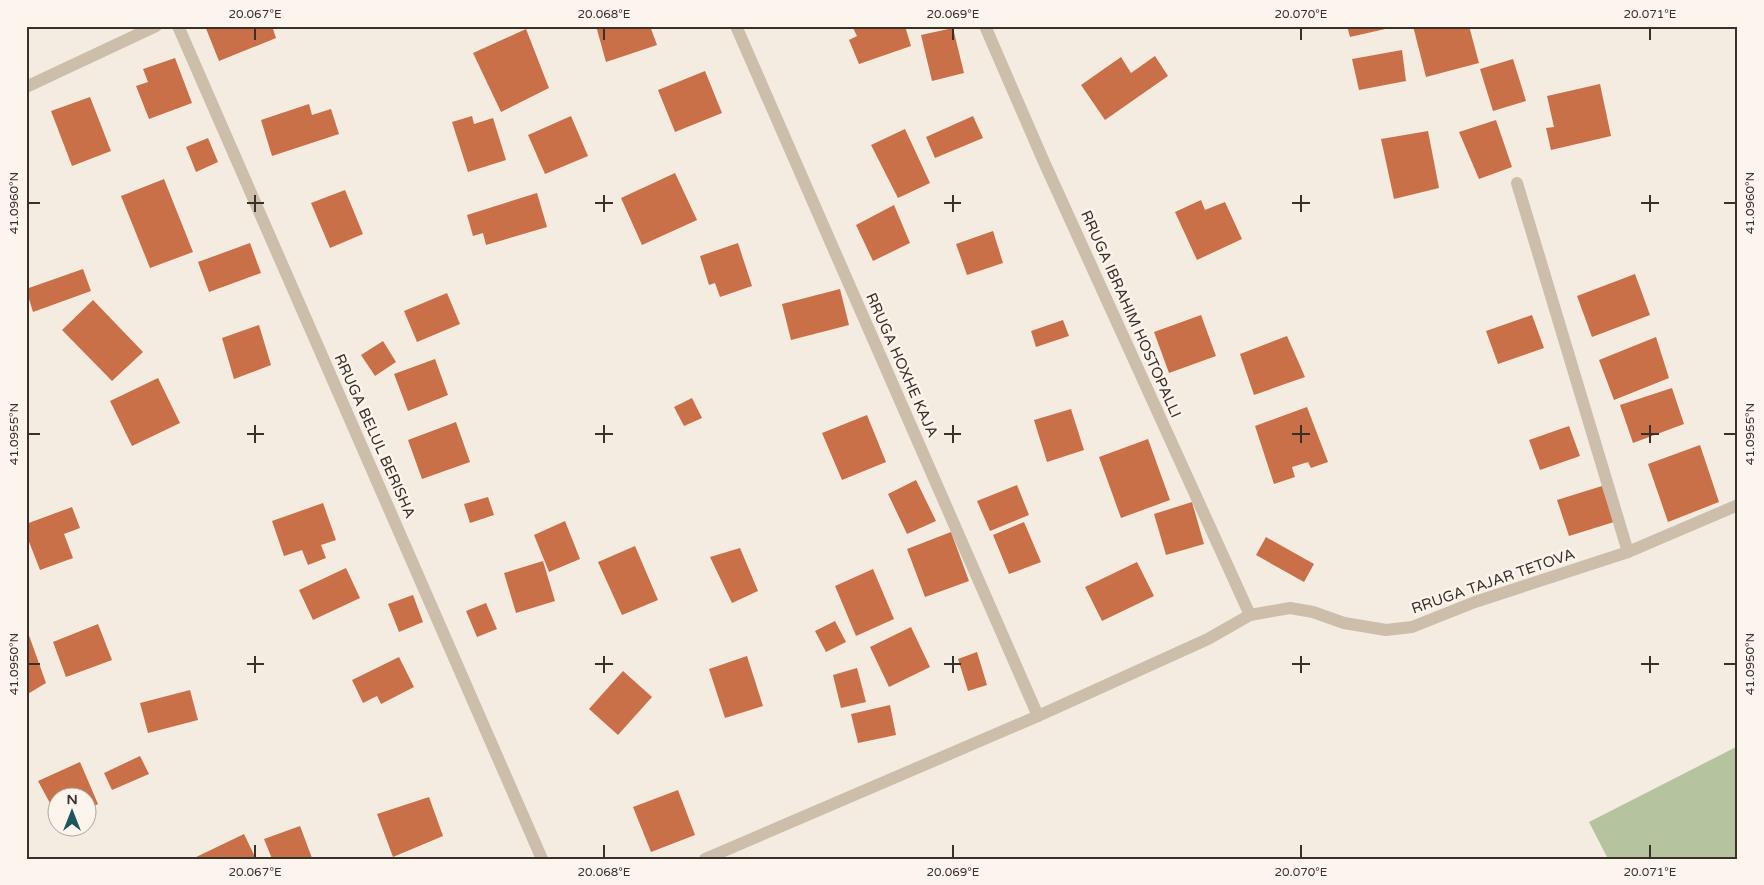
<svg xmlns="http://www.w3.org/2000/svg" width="1764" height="885" font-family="'Varela Round',sans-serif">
<rect width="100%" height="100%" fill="#f4ece0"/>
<path fill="#b5c49f" d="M1738,746V859H1608L1589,822Z"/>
<g fill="#c97048">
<path d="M205,26H272L276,38L219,61Z"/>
<path d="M596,26H650L657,45L606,62Z"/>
<path d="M852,26H905L911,46L859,64L849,40L857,36Z"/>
<path d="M1347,26H1394V27L1350,37Z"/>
<path d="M1413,26H1469L1479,63L1426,77Z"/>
<path d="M953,28L964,73L932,81L921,35Z"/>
<path d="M526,29L549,88L501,112L473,53Z"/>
<path d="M1402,50L1406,81L1359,90L1352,59Z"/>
<path d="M1155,56L1168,76L1105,120L1081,85L1121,57L1131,73Z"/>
<path d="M175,58L192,103L149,119L136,86L148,82L143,69Z"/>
<path d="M1513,59L1526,101L1493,111L1480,69Z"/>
<path d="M705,71L722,113L675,132L658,90Z"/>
<path d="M1600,84L1611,136L1551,150L1546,128L1554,127L1547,96Z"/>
<path d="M90,97L111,151L72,166L51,111Z"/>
<path d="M309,104L312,115L331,109L339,134L272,156L261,120Z"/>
<path d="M472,116L474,124L493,118L506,160L468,172L452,122Z"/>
<path d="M571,116L588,156L545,174L528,135Z"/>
<path d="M973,116L983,138L935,158L926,137Z"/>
<path d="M1496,120L1512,167L1479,179L1459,132Z"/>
<path d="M905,129L930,183L898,198L871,145Z"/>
<path d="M1428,131L1439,188L1394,199L1381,139Z"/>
<path d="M208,138L218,162L196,172L186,147Z"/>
<path d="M675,173L697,220L642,245L621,198Z"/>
<path d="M164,179L193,252L150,268L121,196Z"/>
<path d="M345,190L363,234L330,248L311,203Z"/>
<path d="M537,193L547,227L486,245L483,233L473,236L467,215Z"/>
<path d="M1201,200L1205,210L1225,202L1242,239L1197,260L1175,212Z"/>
<path d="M894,205L910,243L873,261L856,225Z"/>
<path d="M993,231L1003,263L967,275L956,244Z"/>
<path d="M250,243L261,273L209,292L198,262Z"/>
<path d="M738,243L752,286L720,297L715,283L709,285L700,256Z"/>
<path d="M83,269L91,291L33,312L26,289Z"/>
<path d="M1635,274L1650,315L1592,337L1577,296Z"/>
<path d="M840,289L849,325L791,340L782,304Z"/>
<path d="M447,293L460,324L417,342L404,311Z"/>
<path d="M93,300L143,352L112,381L62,330Z"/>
<path d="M1201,315L1216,356L1169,373L1154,332Z"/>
<path d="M1532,315L1544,348L1498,364L1486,331Z"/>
<path d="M1063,320L1069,336L1036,347L1031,331Z"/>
<path d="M259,325L271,365L234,379L222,338Z"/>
<path d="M1287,336L1305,377L1254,395L1240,354Z"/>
<path d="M1656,337L1669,378L1614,400L1599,360Z"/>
<path d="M383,341L396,362L375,376L361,355Z"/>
<path d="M435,359L448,395L408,411L394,374Z"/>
<path d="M158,378L180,423L132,446L110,401Z"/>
<path d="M1672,388L1684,424L1633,443L1620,405Z"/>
<path d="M692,398L702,418L684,426L674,407Z"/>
<path d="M1307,407L1328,462L1311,468L1308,462L1292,467L1295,477L1274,484L1255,426Z"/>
<path d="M1071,409L1084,450L1047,462L1034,420Z"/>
<path d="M867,415L886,462L842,480L822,433Z"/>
<path d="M456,422L470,462L422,479L408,440Z"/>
<path d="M1569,426L1580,456L1540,470L1529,440Z"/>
<path d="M1148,439L1170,500L1121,518L1099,457Z"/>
<path d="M1700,445L1719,502L1668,522L1648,464Z"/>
<path d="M916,480L936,521L907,534L888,494Z"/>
<path d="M1017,485L1029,515L990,531L977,501Z"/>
<path d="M1602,486L1614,522L1569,536L1557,500Z"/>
<path d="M488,497L494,515L470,523L464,504Z"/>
<path d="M1192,502L1204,544L1166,555L1154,514Z"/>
<path d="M323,503L336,540L321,545L326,558L308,565L302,550L284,556L272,521Z"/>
<path d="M72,507L80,528L64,534L73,558L40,570L26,534V524Z"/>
<path d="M565,521L580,559L549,572L534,535Z"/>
<path d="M1024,522L1041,562L1009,574L993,535Z"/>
<path d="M951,532L969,581L925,597L907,549Z"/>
<path d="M1266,537L1314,564L1304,582L1256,555Z"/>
<path d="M635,546L658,600L622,615L598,562Z"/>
<path d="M740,548L758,591L732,603L710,557Z"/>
<path d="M543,561L555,601L516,613L504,573Z"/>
<path d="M1137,562L1154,596L1102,621L1085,587Z"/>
<path d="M346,568L360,598L313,620L299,590Z"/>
<path d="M873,569L894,619L856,636L835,586Z"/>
<path d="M413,595L423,622L399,632L388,604Z"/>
<path d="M486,603L497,629L477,637L466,611Z"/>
<path d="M835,621L846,642L826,652L815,631Z"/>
<path d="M98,624L112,660L66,677L53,642Z"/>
<path d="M26,627L46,683L26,695Z"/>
<path d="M911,627L930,667L889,687L870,647Z"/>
<path d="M977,652L987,685L968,691L958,659Z"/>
<path d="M747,656L763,706L725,718L709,669Z"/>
<path d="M399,657L414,687L381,704L377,696L363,703L352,680Z"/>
<path d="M857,668L866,702L841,708L833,675Z"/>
<path d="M623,671L652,697L618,735L589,709Z"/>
<path d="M190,690L198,720L148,733L140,703Z"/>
<path d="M890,705L896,735L858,743L851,714Z"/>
<path d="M140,756L149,774L112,790L104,773Z"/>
<path d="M80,762L98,804L88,809V798H58V818L38,781Z"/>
<path d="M678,790L695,835L651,852L633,807Z"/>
<path d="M429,797L443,836L393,857L377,814Z"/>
<path d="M300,826L312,858L272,859L264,839Z"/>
<path d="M244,834L256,859H192Z"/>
</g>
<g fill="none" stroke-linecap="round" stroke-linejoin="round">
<g stroke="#cdbdab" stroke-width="12">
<path d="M178,26L542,859"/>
<path d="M736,26L1038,716"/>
<path d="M985,26L1044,162L1250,615"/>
<path d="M26,87L156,26"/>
<path d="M1517,183L1628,552"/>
<path d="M705,859L1038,716L1208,639L1250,615L1290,608L1313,612L1344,623L1386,630L1412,627L1475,602L1628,552L1738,505"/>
</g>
</g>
<path fill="none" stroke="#3a302a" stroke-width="2" d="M255,28V40M604,28V40M953,28V40M1301,28V40M1650,28V40M255,195V212M604,195V212M953,195V212M1301,195V212M1650,195V212M28,203H40M247,203H264M595,203H613M944,203H961M1292,203H1310M1641,203H1659M1724,203H1736M255,425V443M604,425V443M953,425V443M1301,425V443M1650,425V443M28,434H40M247,434H264M595,434H613M944,434H961M1292,434H1310M1641,434H1659M1724,434H1736M255,656V673M604,656V673M953,656V673M1301,656V673M1650,656V673M28,664H40M247,664H264M595,664H613M944,664H961M1292,664H1310M1641,664H1659M1724,664H1736M255,845V858M604,845V858M953,845V858M1301,845V858M1650,845V858"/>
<g text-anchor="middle" stroke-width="5" stroke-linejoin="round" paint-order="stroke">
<g font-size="15" fill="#3a302a" stroke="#fbf5ed">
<text transform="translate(1131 314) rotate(66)" y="5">RRUGA IBRAHIM HOSTOPALLI</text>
<text transform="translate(902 365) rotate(66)" y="5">RRUGA HOXHE KAJA</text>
<text transform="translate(375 436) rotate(66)" y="5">RRUGA BELUL BERISHA</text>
<text transform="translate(1493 581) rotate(-19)" y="5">RRUGA TAJAR TETOVA</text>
</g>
</g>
<rect width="1764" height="885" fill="none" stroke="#fbf5ed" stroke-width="55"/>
<g transform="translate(72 812)"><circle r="24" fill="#fbf5ed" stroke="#aea69f"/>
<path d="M0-4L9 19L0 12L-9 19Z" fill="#1e555e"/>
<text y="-8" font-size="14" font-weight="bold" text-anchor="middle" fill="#3a302a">N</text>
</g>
<rect x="28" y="28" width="1708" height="830" fill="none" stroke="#3a302a" stroke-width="2"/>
<g font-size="12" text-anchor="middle" fill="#3a302a">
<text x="255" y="18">20.067°E</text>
<text x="604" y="18">20.068°E</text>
<text x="953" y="18">20.069°E</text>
<text x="1301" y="18">20.070°E</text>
<text x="1650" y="18">20.071°E</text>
<text transform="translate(14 203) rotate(-90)" y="4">41.0960°N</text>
<text transform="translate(1750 203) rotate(-90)" y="4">41.0960°N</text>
<text transform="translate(14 434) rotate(-90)" y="4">41.0955°N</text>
<text transform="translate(1750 434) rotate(-90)" y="4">41.0955°N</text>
<text transform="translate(14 664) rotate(-90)" y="4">41.0950°N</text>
<text transform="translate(1750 664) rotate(-90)" y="4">41.0950°N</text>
<text x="255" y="876">20.067°E</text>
<text x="604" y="876">20.068°E</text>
<text x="953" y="876">20.069°E</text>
<text x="1301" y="876">20.070°E</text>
<text x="1650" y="876">20.071°E</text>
</g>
</svg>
